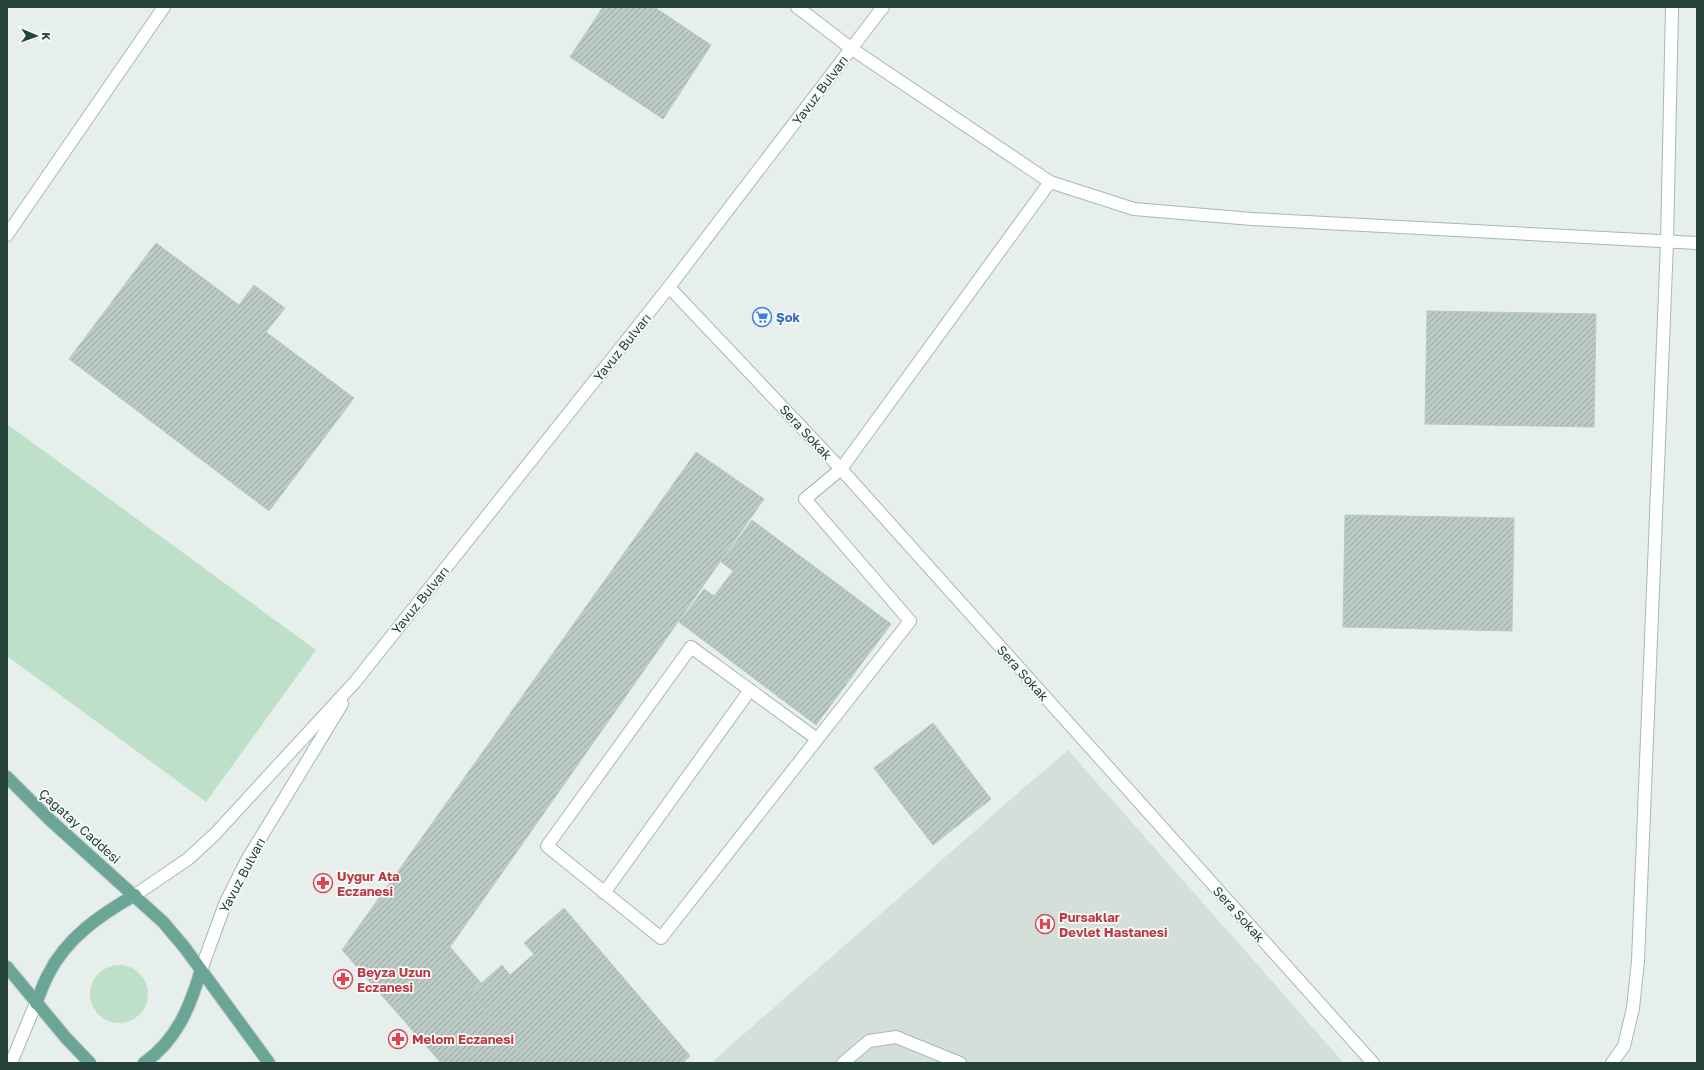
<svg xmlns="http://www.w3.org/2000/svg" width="1704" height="1070" font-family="'Golos Text',sans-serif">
<defs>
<pattern id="building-hatch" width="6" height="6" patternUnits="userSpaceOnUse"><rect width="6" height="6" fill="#bbcac4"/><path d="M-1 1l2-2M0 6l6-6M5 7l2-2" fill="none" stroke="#98a6a0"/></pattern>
</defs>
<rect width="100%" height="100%" fill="#e6efeb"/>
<path fill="#d4dfda" d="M1068,750L1344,1063H711L1027,785Z"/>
<g fill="#bfe0c8">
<path d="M7,424L316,650L206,802L7,656Z"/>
<circle cx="119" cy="994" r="29"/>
</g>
<g fill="url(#building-hatch)" stroke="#b8c9c2">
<path d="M603,7H654L711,45L663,119L570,57Z"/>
<path d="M156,243L239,305L254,285L285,308L266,332L354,398L269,511L69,359Z"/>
<path d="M1427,311L1596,314L1594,427L1425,424Z"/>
<path d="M696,452L764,499L450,947L481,983L470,993L530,1063H441L342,950Z"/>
<path d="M1345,515L1514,518L1512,631L1343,627Z"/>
<path d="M752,520L891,624L816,725L679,622L704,589L714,596L733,571L721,562Z"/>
<path d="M933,723L991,799L933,845L874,768Z"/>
<path d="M564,908L690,1056L682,1063H530L470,993L502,965L510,975L534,954L524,943Z"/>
</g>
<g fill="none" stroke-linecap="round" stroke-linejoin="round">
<g stroke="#a8b8b2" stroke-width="14">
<g id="minor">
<path d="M797,7L852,49L1050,182L1134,209L1252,219L1697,243"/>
<path d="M7,235L164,7"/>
<path d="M669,287L841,469L1373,1063"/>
<path d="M817,739L691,647L547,846L661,938L910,621L805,499L841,469L1050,182"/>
<path d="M604,893L750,690"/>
<path d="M135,895L188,859L215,834L355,682L669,287L883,7"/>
<path d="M201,970L225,904L247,860L342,704"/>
<path d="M11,1063L36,1003"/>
<path d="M843,1063L869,1041L896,1037L960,1063"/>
<path d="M1612,1063L1624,1046L1633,1008L1638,961L1667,243L1672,7"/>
</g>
</g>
<g stroke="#c2cac8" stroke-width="14">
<g id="major">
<path d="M7,777L49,819L163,922L185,948L269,1063"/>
<path d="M7,967L66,1038L90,1063"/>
<path d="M36,1003C40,994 43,984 48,975C66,938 100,915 135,895"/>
<path d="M144,1063C177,1040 190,1007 201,970"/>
</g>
</g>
<use href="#minor" stroke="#fff" stroke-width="12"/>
<use href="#major" stroke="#6aa596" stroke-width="12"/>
</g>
<defs>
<g id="supermarket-ring" transform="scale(1)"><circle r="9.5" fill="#f7fbf9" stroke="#3f7fe0" stroke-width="1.5"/><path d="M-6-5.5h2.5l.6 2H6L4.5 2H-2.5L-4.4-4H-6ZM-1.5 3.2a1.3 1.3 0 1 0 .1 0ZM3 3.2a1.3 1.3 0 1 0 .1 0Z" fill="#3f7fe0"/></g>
<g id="pharmacy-ring" transform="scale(1)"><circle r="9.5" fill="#f7fbf9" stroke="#e0444e" stroke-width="1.5"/><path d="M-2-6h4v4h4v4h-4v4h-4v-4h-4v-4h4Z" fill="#e0444e"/></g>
<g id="hospital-ring" transform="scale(1)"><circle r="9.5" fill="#f7fbf9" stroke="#e0444e" stroke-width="1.5"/><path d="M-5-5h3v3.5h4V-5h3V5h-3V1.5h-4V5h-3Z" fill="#e0444e"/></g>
</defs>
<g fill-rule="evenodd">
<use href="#supermarket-ring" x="762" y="317"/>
<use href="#pharmacy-ring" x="323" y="883"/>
<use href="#hospital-ring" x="1045" y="924"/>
<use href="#pharmacy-ring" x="343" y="979"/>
<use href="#pharmacy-ring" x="398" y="1039"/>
</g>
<g text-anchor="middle" stroke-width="3.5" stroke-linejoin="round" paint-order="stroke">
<g font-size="13" fill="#24423a" stroke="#f7fbf9">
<text transform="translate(820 90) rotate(-53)" y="5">Yavuz Bulvarı</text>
<text transform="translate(622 347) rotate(-51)" y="5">Yavuz Bulvarı</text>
<text transform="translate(806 432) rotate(47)" y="5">Sera Sokak</text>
<text transform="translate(420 600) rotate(-51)" y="5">Yavuz Bulvarı</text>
<text transform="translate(1023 673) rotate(48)" y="5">Sera Sokak</text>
<text transform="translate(80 826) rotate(42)" y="5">Çağatay Caddesi</text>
<text transform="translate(242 875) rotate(-62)" y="5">Yavuz Bulvarı</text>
<text transform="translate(1239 914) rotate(48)" y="5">Sera Sokak</text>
</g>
<g font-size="13" font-weight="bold" fill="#366cbe" stroke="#f7fbf9" text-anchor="start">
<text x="776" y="322">Şok</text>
</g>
<g font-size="13" font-weight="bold" fill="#be3a42" stroke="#f7fbf9" text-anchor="start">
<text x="337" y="881">Uygur Ata<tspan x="337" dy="15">Eczanesi</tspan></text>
<text x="1059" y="922">Pursaklar<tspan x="1059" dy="15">Devlet Hastanesi</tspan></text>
<text x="357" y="977">Beyza Uzun<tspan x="357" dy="15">Eczanesi</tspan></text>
<text x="412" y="1044">Melom Eczanesi</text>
</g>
</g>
<rect width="1704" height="1070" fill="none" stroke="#24423a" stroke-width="16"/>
<g transform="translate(36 36) rotate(92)" stroke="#f7fbf9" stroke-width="3" paint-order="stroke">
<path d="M0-3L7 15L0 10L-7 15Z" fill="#24423a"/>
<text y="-6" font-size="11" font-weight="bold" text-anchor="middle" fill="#24423a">K</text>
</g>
</svg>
